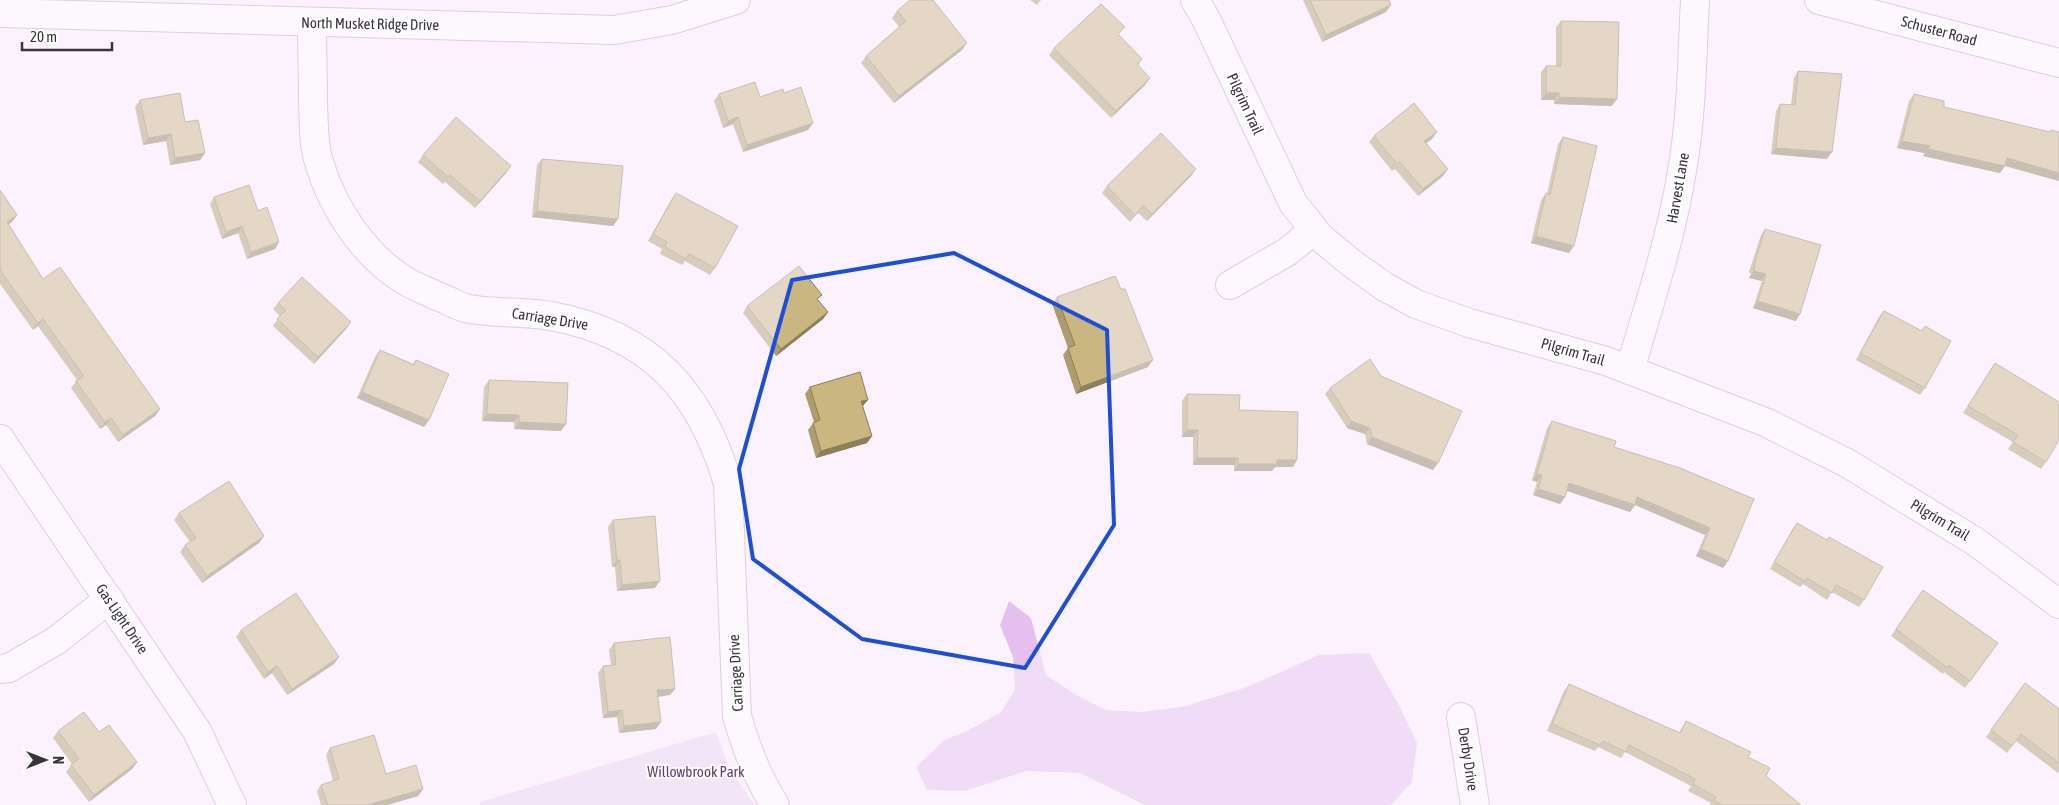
<svg xmlns="http://www.w3.org/2000/svg" width="2059" height="805" font-family="'Asap Condensed',sans-serif">
<rect width="100%" height="100%" fill="#fcf2fe"/>
<path fill="#e9d2ef" d="M716,732L730,770L755,805H480V802Z"/>
<path fill="#e5c0ef" d="M1009,601L1031,618L1046,675L1076,695L1106,710L1141,712L1182,707L1247,687L1319,655L1369,653L1398,703L1417,743L1412,782L1391,805H1145L1080,773L1026,771L965,791L927,790L916,767L944,740L965,732L1001,712L1015,690L1013,657L1000,625Z"/>
<g fill="none" stroke-linecap="round" stroke-linejoin="round">
<g stroke="#b4a5b9" stroke-width="30">
<g id="minor">
<path d="M1195,0L1206,19L1293,203L1320,237L1350,262L1385,287L1416,304L1469,323L1606,361L1765,422L1847,463L1976,542L2059,604"/>
<path d="M1819,0L2059,63"/>
<path d="M0,13L614,30L672,20L736,0"/>
<path d="M312,23C312,49 313,76 313,102C314,122 313,143 319,162C333,210 368,262 413,285C421,289 429,292 437,296C446,299 456,305 465,308C490,314 524,311 551,316C649,334 701,390 728,484L737,716C746,748 757,777 775,805"/>
<path d="M1230,285L1287,252L1314,230"/>
<path d="M1630,370C1649,304 1671,239 1682,171C1692,115 1692,57 1695,0"/>
<path d="M0,439L197,731L232,805"/>
<path d="M0,669L9,668L57,640L109,599"/>
<path d="M1461,717L1475,805"/>
</g>
</g>
<use href="#minor" stroke="#fff" stroke-width="28"/>
</g>
<g fill="#ad9d6e">
<path d="M1030,0H1041L1037,5Z"/>
<path d="M1303,0H1389L1386,12L1322,42Z"/>
<path d="M897,11L962,50L894,103L861,63L866,56L899,27L892,18Z"/>
<path d="M1561,21L1612,106L1554,104V100H1541V72L1546,66H1556V27Z"/>
<path d="M1119,35L1142,59L1138,65L1145,85L1111,118L1049,55L1054,48Z"/>
<path d="M1798,71L1827,159L1771,154L1776,111L1780,104L1791,105L1794,78Z"/>
<path d="M719,94L760,97L813,123L808,130L743,152L733,124L723,128L714,101Z"/>
<path d="M1914,94L1944,107L2049,132L2051,130L2059,181L2005,166L2000,173L1923,156L1925,153L1897,148L1909,101Z"/>
<path d="M140,100L185,122L205,153L200,160L170,165L166,141L143,145L135,107Z"/>
<path d="M1374,136L1432,139L1426,143L1443,176L1418,196L1395,169L1392,171L1369,142Z"/>
<path d="M1563,137L1569,253L1531,243L1541,200L1546,193L1547,194L1558,144Z"/>
<path d="M423,155L506,173L475,208L445,182L443,184L418,162Z"/>
<path d="M542,159L618,219L613,226L532,217L537,165Z"/>
<path d="M1191,176L1147,221L1138,213L1130,222L1102,193L1107,186Z"/>
<path d="M0,190L17,215L12,222L9,224L43,279L160,409L155,416L118,442L106,425L100,429L71,388L77,380L38,326L33,330L0,284Z"/>
<path d="M676,193L715,268L710,275L685,261L682,265L660,254L662,249L648,241L671,200Z"/>
<path d="M214,197L258,211L279,242L275,249L247,259L238,233L222,239L210,204Z"/>
<path d="M1765,229L1796,321L1753,308L1762,281L1749,278L1751,274L1749,272L1761,235Z"/>
<path d="M1057,297L1148,367L1076,394L1063,355L1068,348L1052,304Z"/>
<path d="M278,303L346,329L314,364L273,326L280,316L273,309Z"/>
<path d="M747,306L828,312L823,319L776,356L743,313Z"/>
<path d="M1884,311L1921,331L1925,326V388L1920,395L1856,360L1879,317Z"/>
<path d="M380,350L413,364L416,360L424,427L357,398L375,357Z"/>
<path d="M1995,363L2046,462L2041,469L2008,449L2013,442L1963,413Z"/>
<path d="M1381,376L1433,470L1367,444L1365,434L1347,428L1325,394L1330,388Z"/>
<path d="M489,380L561,431L514,429V422L482,421L484,387Z"/>
<path d="M810,387L863,406V407L872,436L867,443L816,458L808,430L814,422L805,394Z"/>
<path d="M1187,394L1239,410L1293,467H1275L1272,471H1234V465H1193V437H1182V401Z"/>
<path d="M1552,421L1614,447L1754,499L1723,568L1696,556L1705,535L1635,505L1630,512L1567,491L1565,497L1560,504L1533,495L1537,482L1532,480L1547,428Z"/>
<path d="M179,513L259,543L202,583L180,552L185,545L190,542L174,520Z"/>
<path d="M613,520L655,588L617,591L615,567H612L608,527Z"/>
<path d="M1797,523L1864,600L1859,607L1832,592L1827,600L1803,584L1800,587L1770,569L1792,530Z"/>
<path d="M1923,590L1998,643L1965,688L1944,672L1943,674L1891,636Z"/>
<path d="M241,630L334,664L287,695L272,673L264,679L236,637Z"/>
<path d="M614,643L675,689L670,695L658,697L656,729L619,733L617,717L603,718L598,673L603,666L611,665L609,650Z"/>
<path d="M2025,683L2059,709V772L2058,773L2016,741L2007,753L1986,737Z"/>
<path d="M1569,684L1679,733L1686,721L1748,757L1766,776L1801,805H1710L1711,803L1688,791L1691,786L1625,752L1621,758L1598,747L1595,751L1547,731L1564,691Z"/>
<path d="M58,731L99,732L137,762L132,769L89,802L66,772L72,764L53,738Z"/>
<path d="M330,748L386,774L423,789L418,796L387,805H321L317,791L321,785L333,781L326,755Z"/>
</g>
<g fill="#8d7f5a">
<path d="M1391,5L1386,12L1322,42L1326,35Z"/>
<path d="M967,43L962,50L894,103L899,96Z"/>
<path d="M1150,78L1145,85L1111,118L1116,111Z"/>
<path d="M1546,93H1559L1554,100H1541Z"/>
<path d="M1559,97L1617,99L1612,106L1554,104Z"/>
<path d="M738,117L733,124L723,128L728,121Z"/>
<path d="M813,123L808,130L743,152L747,145Z"/>
<path d="M1437,132L1432,139L1419,148L1424,141Z"/>
<path d="M171,134L166,141L143,145L148,138Z"/>
<path d="M1902,141L1930,146L1925,153L1897,148Z"/>
<path d="M1776,148L1832,152L1827,159L1771,154Z"/>
<path d="M1928,149L2005,166L2000,173L1923,156Z"/>
<path d="M205,153L200,160L170,165L175,158Z"/>
<path d="M2007,158L2059,173V181L2002,165Z"/>
<path d="M511,166L506,173L475,208L480,201Z"/>
<path d="M1196,169L1191,176L1147,221L1152,214Z"/>
<path d="M1448,169L1443,176L1418,196L1423,189Z"/>
<path d="M537,211L618,219L613,226L532,217Z"/>
<path d="M17,215L12,222L2,228L7,222Z"/>
<path d="M242,226L238,233L222,239L226,232Z"/>
<path d="M1536,236L1574,246L1569,253L1531,243Z"/>
<path d="M279,242L275,249L247,259L251,252Z"/>
<path d="M1754,271L1766,274L1762,281L1749,278Z"/>
<path d="M1758,301L1800,314L1796,321L1753,308Z"/>
<path d="M828,312L823,319L776,356L781,349Z"/>
<path d="M43,319L38,326L33,330L38,323Z"/>
<path d="M351,322L346,329L314,364L318,357Z"/>
<path d="M1153,360L1148,367L1076,394L1081,387Z"/>
<path d="M362,392L429,420L424,427L357,398Z"/>
<path d="M868,400L863,406L856,408L861,401Z"/>
<path d="M160,409L155,416L118,442L123,435Z"/>
<path d="M487,414L519,415L514,422L482,421Z"/>
<path d="M111,418L106,425L100,429L105,422Z"/>
<path d="M1351,421L1370,428L1365,434L1347,428Z"/>
<path d="M519,422L566,424L561,431L514,429Z"/>
<path d="M1187,430H1198L1193,437H1182Z"/>
<path d="M872,436L867,443L816,458L821,451Z"/>
<path d="M1372,437L1438,463L1433,470L1367,444Z"/>
<path d="M1197,458H1238L1234,465H1193Z"/>
<path d="M1277,460H1297L1293,467H1275L1272,471H1234L1238,464Z"/>
<path d="M1537,474L1542,475L1537,482L1532,480Z"/>
<path d="M1569,483L1637,497L1710,528L1705,535L1635,505L1630,512L1564,490Z"/>
<path d="M1538,489L1565,497L1560,504L1533,495Z"/>
<path d="M264,536L259,543L202,583L207,576Z"/>
<path d="M1701,549L1728,561L1723,568L1696,556Z"/>
<path d="M617,560H620L615,567H612Z"/>
<path d="M660,581L655,588L617,591L622,585Z"/>
<path d="M339,657L334,664L287,695L292,689Z"/>
<path d="M277,666L272,673L264,679L268,672Z"/>
<path d="M675,689L670,695L652,697L657,690Z"/>
<path d="M622,710L617,717L603,718L608,712Z"/>
<path d="M661,722L656,729L619,733L624,726Z"/>
<path d="M137,762L132,769L89,802L94,795Z"/>
<path d="M423,789L418,796L387,805H368Z"/>
</g>
<g fill="#c9b680" stroke="#8d7f5a">
<path d="M910,0H933L967,43L899,96L866,56L906,21L897,11Z"/>
<path d="M1310,0H1389L1391,5L1326,35Z"/>
<path d="M1101,4L1125,27L1118,34L1142,59L1137,64L1150,78L1116,111L1054,48Z"/>
<path d="M1561,21L1619,22L1617,99L1559,97V93H1546V66H1561Z"/>
<path d="M1798,71L1842,74L1832,152L1776,148L1780,104L1795,105Z"/>
<path d="M755,82L760,97L783,89L784,93L801,87L813,123L747,145L738,117L728,121L719,94Z"/>
<path d="M180,93L185,122L198,120L205,153L175,158L171,134L148,138L140,100Z"/>
<path d="M1914,94L1944,101V107L2050,132L2051,130L2059,132V173L2007,158L2005,166L1928,149L1930,146L1902,141Z"/>
<path d="M1414,103L1437,132L1424,141L1448,169L1423,189L1400,162L1397,164L1374,136Z"/>
<path d="M456,117L511,166L480,201L450,175L448,177L423,155Z"/>
<path d="M1161,133L1196,169L1152,214L1143,206L1135,215L1107,186Z"/>
<path d="M1563,137L1597,146L1574,246L1536,236L1546,193L1550,195Z"/>
<path d="M542,159L623,166L618,219L537,211Z"/>
<path d="M249,185L258,211L267,207L279,242L251,252L242,226L226,232L214,197Z"/>
<path d="M0,190L17,215L7,222L43,279L60,267L160,409L123,435L111,418L105,422L76,381L84,376L43,319L38,323L0,270Z"/>
<path d="M676,193L738,226L715,268L689,254L686,259L665,247L667,242L653,234Z"/>
<path d="M1765,229L1821,245L1800,314L1758,301L1766,274L1754,271L1755,267L1754,266Z"/>
<path d="M799,266L822,295L817,299L828,312L781,349L747,306Z"/>
<path d="M1115,276L1121,289H1125L1153,360L1081,387L1068,348L1075,345L1057,297Z"/>
<path d="M302,277L351,322L318,357L277,319L286,310L278,303Z"/>
<path d="M1884,311L1922,331L1925,326L1951,341L1925,388L1860,353Z"/>
<path d="M380,350L414,365L416,360L449,374L429,420L362,392Z"/>
<path d="M1370,359L1381,376L1462,411L1438,463L1372,437L1370,428L1351,421L1330,388Z"/>
<path d="M1995,363L2059,402V440L2046,462L2013,442L2018,435L1968,406Z"/>
<path d="M860,372L868,400L861,401L872,436L821,451L813,423L820,420L810,387Z"/>
<path d="M489,380L568,383L566,424L519,422V415L487,414Z"/>
<path d="M1187,394L1240,395L1239,410L1298,412L1297,460H1277V464H1238V458H1197L1198,430H1187Z"/>
<path d="M1552,421L1616,441L1614,447L1680,468L1754,499L1728,561L1701,549L1710,528L1637,497L1635,505L1569,483L1565,497L1538,489L1542,475L1537,474Z"/>
<path d="M229,481L264,536L207,576L185,545L196,538L179,513Z"/>
<path d="M655,516L660,581L622,585L620,560H617L613,520Z"/>
<path d="M1797,523L1827,540L1829,537L1883,567L1864,600L1836,585L1832,593L1807,578L1804,581L1774,562Z"/>
<path d="M1923,590L1998,643L1970,681L1949,665L1948,668L1896,629Z"/>
<path d="M296,593L339,657L292,689L277,666L268,672L241,630Z"/>
<path d="M670,637L675,689L657,690L661,722L624,726L622,710L608,712L603,666L616,665L614,643Z"/>
<path d="M2025,683L2059,709V763L2021,734L2012,746L1991,730Z"/>
<path d="M1569,684L1680,733L1686,721L1751,752L1748,757L1770,768L1766,776L1801,805H1723L1714,801L1716,797L1693,784L1695,779L1629,745L1626,752L1603,741L1600,745L1552,724Z"/>
<path d="M84,712L99,732L109,725L137,762L94,795L71,765L79,759L58,731Z"/>
<path d="M374,735L386,774L416,765L423,789L368,805H328L321,785L339,779L330,748Z"/>
</g>
<path d="M0 0H2059V805H0ZM954,253L1107,330L1114,525L1025,668L862,639L753,559L739,469L792,280Z" fill="#fcf2fe" fill-opacity=".55" fill-rule="evenodd"/>
<path fill="none" stroke="#1d4ed8" stroke-width="4" stroke-linejoin="round" d="M954,253L1107,330L1114,525L1025,668L862,639L753,559L739,469L792,280Z"/>
<g text-anchor="middle" stroke-width="4.5" stroke-linejoin="round" paint-order="stroke">
<g font-size="15" fill="#39333b" stroke="#fff">
<text transform="translate(370 24) rotate(1)" y="5">North Musket Ridge Drive</text>
<text transform="translate(1939 31) rotate(15)" y="5">Schuster Road</text>
<text transform="translate(1245 104) rotate(65)" y="5">Pilgrim Trail</text>
<text transform="translate(1678 188) rotate(-80)" y="5">Harvest Lane</text>
<text transform="translate(550 319) rotate(9)" y="5">Carriage Drive</text>
<text transform="translate(1573 352) rotate(16)" y="5">Pilgrim Trail</text>
<text transform="translate(1940 520) rotate(31)" y="5">Pilgrim Trail</text>
<text transform="translate(122 619) rotate(56)" y="5">Gas Light Drive</text>
<text transform="translate(736 673) rotate(-93)" y="5">Carriage Drive</text>
<text transform="translate(1468 759) rotate(81)" y="5">Derby Drive</text>
</g>
<g font-size="15" fill="#673a73" stroke="#fff">
<text x="696" y="777">Willowbrook Park</text>
</g>
</g>
<g transform="translate(45 760) rotate(90)" stroke="#ffffff" stroke-width="4" paint-order="stroke">
<path d="M0-4L9 19L0 12L-9 19Z" fill="#39333b"/>
<text y="-8" font-size="14" font-weight="bold" text-anchor="middle" fill="#39333b">N</text>
</g>
<path d="M22 42v8h90v-8" fill="none" stroke="#39333b" stroke-width="2.5"/>
<text x="30" y="42" font-size="15" fill="#39333b" stroke="#ffffff" stroke-width="4" paint-order="stroke">20 m</text>
</svg>
